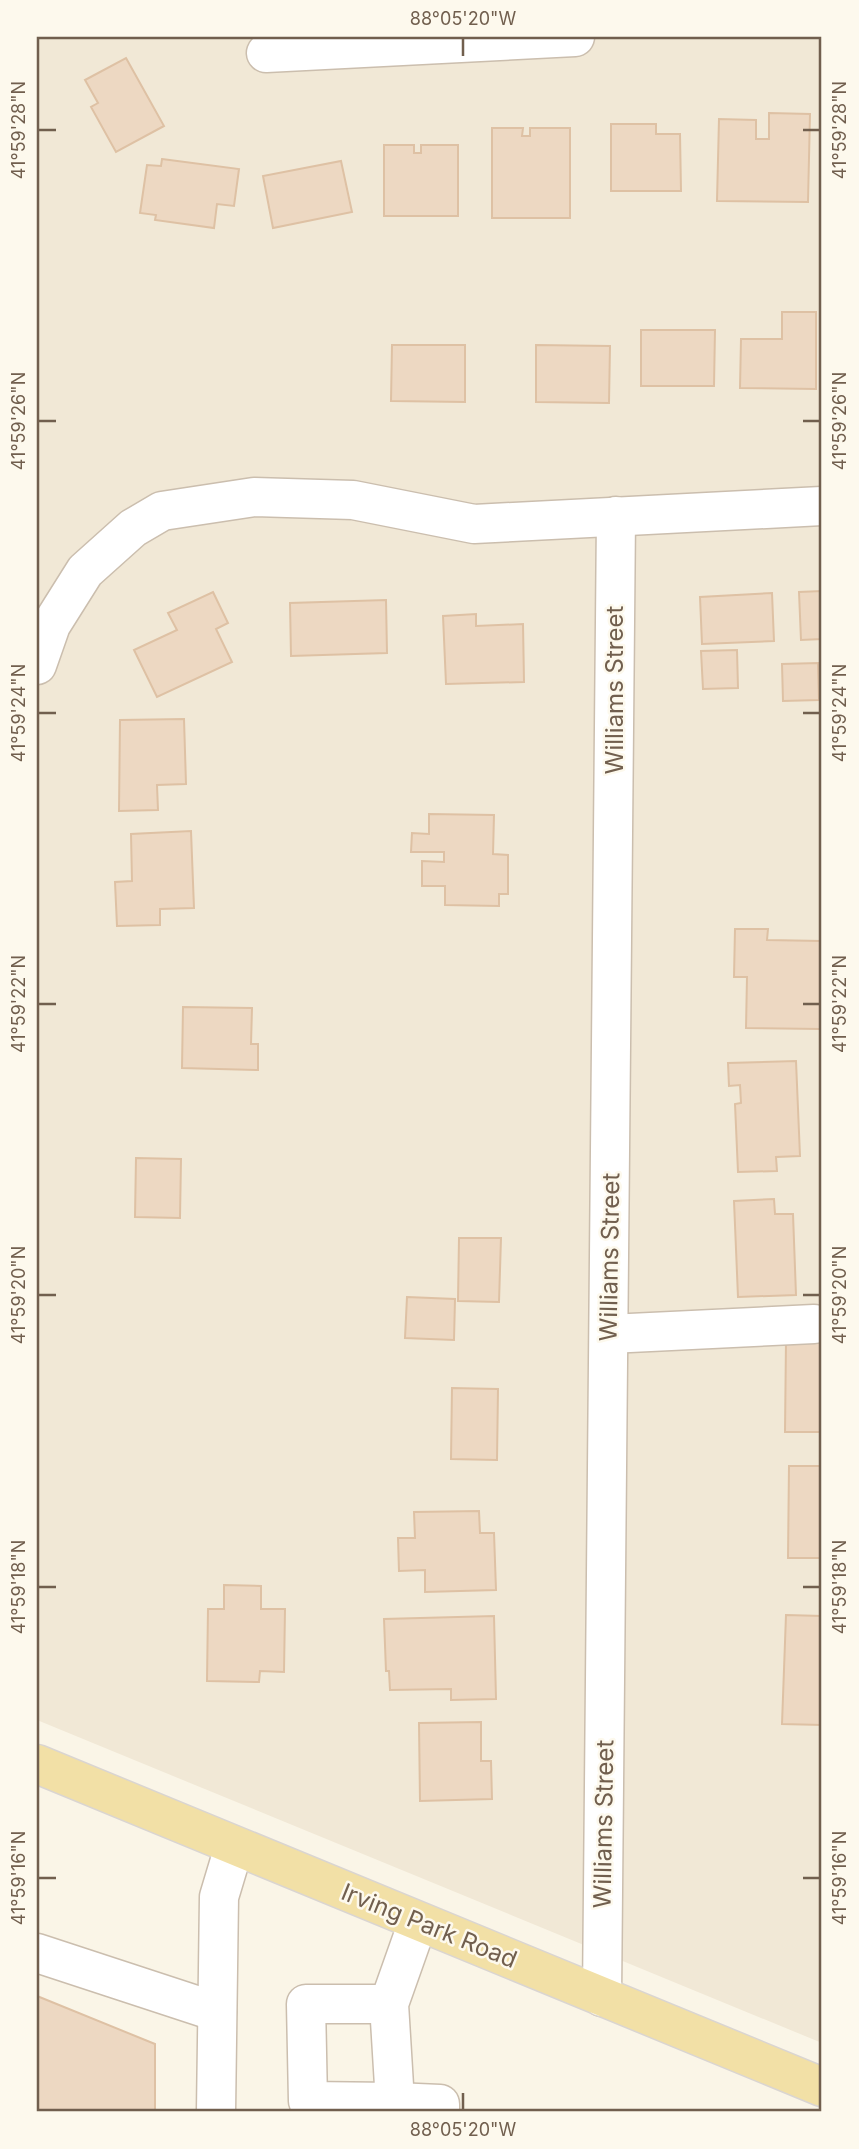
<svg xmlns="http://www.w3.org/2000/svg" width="859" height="2149" font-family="Inter,sans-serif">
<rect width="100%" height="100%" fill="#faf5e7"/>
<path fill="#f1e8d6" d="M37,37H822V2043L37,1720Z"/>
<g fill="#edd8c2" stroke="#dec1a4" stroke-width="2">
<path d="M126,58L164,126L116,152L91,107L98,103L85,80Z"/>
<path d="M769,113L810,114L808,202L717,201L719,119L756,120V139H769Z"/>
<path d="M611,124H656V134H680L681,191H611Z"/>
<path d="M492,128H523L522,136H530V128H570V218H492Z"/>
<path d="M384,145H414V153H421V145H458V216H384Z"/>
<path d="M162,159L239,169L234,206L217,204L214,228L155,220L156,215L140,213L147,165L161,166Z"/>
<path d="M341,161L352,212L273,228L263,176Z"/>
<path d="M782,312H816V389L740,388L741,339H782Z"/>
<path d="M641,330H715L714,386H641Z"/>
<path d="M392,345H465V402L391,401Z"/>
<path d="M536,345L610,346L609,403L536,402Z"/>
<path d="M822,591V639L801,640L799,592Z"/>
<path d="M213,592L228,623L216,629L232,662L157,697L134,650L177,630L168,613Z"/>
<path d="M772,593L774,641L702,644L700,597Z"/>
<path d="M386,600L387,653L291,656L290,603Z"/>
<path d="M476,614V626L523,624L524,682L446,684L443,616Z"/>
<path d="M737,650L738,688L703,689L701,651Z"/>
<path d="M818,663L819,700L783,701L782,664Z"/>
<path d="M184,719L186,784L157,785L158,810L119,811L120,720Z"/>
<path d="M429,814L494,815L493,854L508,855V894H499V906L445,905V886H422V861L444,862V852H411L412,833L429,834Z"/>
<path d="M191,831L194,908L160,909V925L117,926L115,882L132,881L131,834Z"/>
<path d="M735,929H768L767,940L821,941L820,1029L746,1028L747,977H734Z"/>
<path d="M183,1007L252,1008L251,1044H258V1070L182,1068Z"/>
<path d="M796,1061L800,1156L776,1157L777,1171L738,1172L735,1104L741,1103L740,1085L729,1086L728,1063Z"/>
<path d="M136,1158L181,1159L180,1218L135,1217Z"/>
<path d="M774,1199L775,1214H793L796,1295L738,1297L734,1201Z"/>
<path d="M459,1238H501L499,1302L458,1301Z"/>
<path d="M407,1297L455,1299L454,1340L405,1338Z"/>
<path d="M786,1341H822V1432H785Z"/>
<path d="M452,1388L498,1389L497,1460L451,1459Z"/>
<path d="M789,1466H822V1558H788Z"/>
<path d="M479,1511L480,1533H494L496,1590L425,1592V1570L399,1571L398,1538H415L414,1512Z"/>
<path d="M224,1585L261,1586V1609H285L284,1672L260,1671L259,1682L207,1681L208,1609H224Z"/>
<path d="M786,1615L822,1616V1725L782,1724Z"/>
<path d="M494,1616L496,1699L451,1700V1689L390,1690L389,1671H386L384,1619Z"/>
<path d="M481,1722V1761H491L492,1799L420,1801L419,1723Z"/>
<path d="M37,1996L155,2044V2112H37Z"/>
</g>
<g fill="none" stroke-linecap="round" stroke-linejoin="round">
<g stroke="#cbbeae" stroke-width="41">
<g id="minor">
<path d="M266,53L575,37"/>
<path d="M37,665L51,625L85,571L133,528L162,511L254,497L353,500L474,524L822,506"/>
<path d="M609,1334L814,1324"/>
<path d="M37,1953L217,2012"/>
<path d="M602,1997L616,516"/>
<path d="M389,2004L395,2102L308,2101L306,2004H389L418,1922"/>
<path d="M395,2102L440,2104V2112"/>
<path d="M216,2112L219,1897L234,1847"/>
</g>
</g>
<g stroke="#dad5d1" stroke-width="41">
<path id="major" d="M37,1764L822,2087"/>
</g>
<use href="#minor" stroke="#fff" stroke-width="38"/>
<use href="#major" stroke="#f2e0a6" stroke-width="38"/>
</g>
<path fill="none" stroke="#715f4e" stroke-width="2.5" d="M463,38V56M38,130H56M803,130H820M38,421H56M803,421H820M38,713H56M803,713H820M38,1004H56M803,1004H820M38,1295H56M803,1295H820M38,1587H56M803,1587H820M38,1878H56M803,1878H820M463,2093V2110"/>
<g text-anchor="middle" stroke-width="5" stroke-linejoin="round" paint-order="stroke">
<g font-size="24" fill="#715f4e" stroke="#fdf9ed">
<text transform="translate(615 690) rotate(-90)" y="8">Williams Street</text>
<text transform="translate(610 1257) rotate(-89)" y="8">Williams Street</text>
<text transform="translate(604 1824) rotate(-89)" y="8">Williams Street</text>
<text transform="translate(429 1926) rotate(22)" y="8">Irving Park Road</text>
</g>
</g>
<rect width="859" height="2149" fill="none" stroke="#fdf9ed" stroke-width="77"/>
<rect x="38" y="38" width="782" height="2072" fill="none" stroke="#715f4e" stroke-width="2.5"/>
<g font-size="18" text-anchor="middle" fill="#715f4e">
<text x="463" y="25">88°05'20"W</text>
<text transform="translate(19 130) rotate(-90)" y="6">41°59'28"N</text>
<text transform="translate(840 130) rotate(-90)" y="6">41°59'28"N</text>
<text transform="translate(19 421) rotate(-90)" y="6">41°59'26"N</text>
<text transform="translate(840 421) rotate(-90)" y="6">41°59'26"N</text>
<text transform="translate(19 713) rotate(-90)" y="6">41°59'24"N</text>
<text transform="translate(840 713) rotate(-90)" y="6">41°59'24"N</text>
<text transform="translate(19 1004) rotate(-90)" y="6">41°59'22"N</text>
<text transform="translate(840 1004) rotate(-90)" y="6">41°59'22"N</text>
<text transform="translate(19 1295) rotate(-90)" y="6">41°59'20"N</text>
<text transform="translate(840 1295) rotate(-90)" y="6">41°59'20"N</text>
<text transform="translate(19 1587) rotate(-90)" y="6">41°59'18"N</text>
<text transform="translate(840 1587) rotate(-90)" y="6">41°59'18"N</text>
<text transform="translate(19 1878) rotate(-90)" y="6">41°59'16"N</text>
<text transform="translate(840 1878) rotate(-90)" y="6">41°59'16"N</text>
<text x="463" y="2136">88°05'20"W</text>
</g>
</svg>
